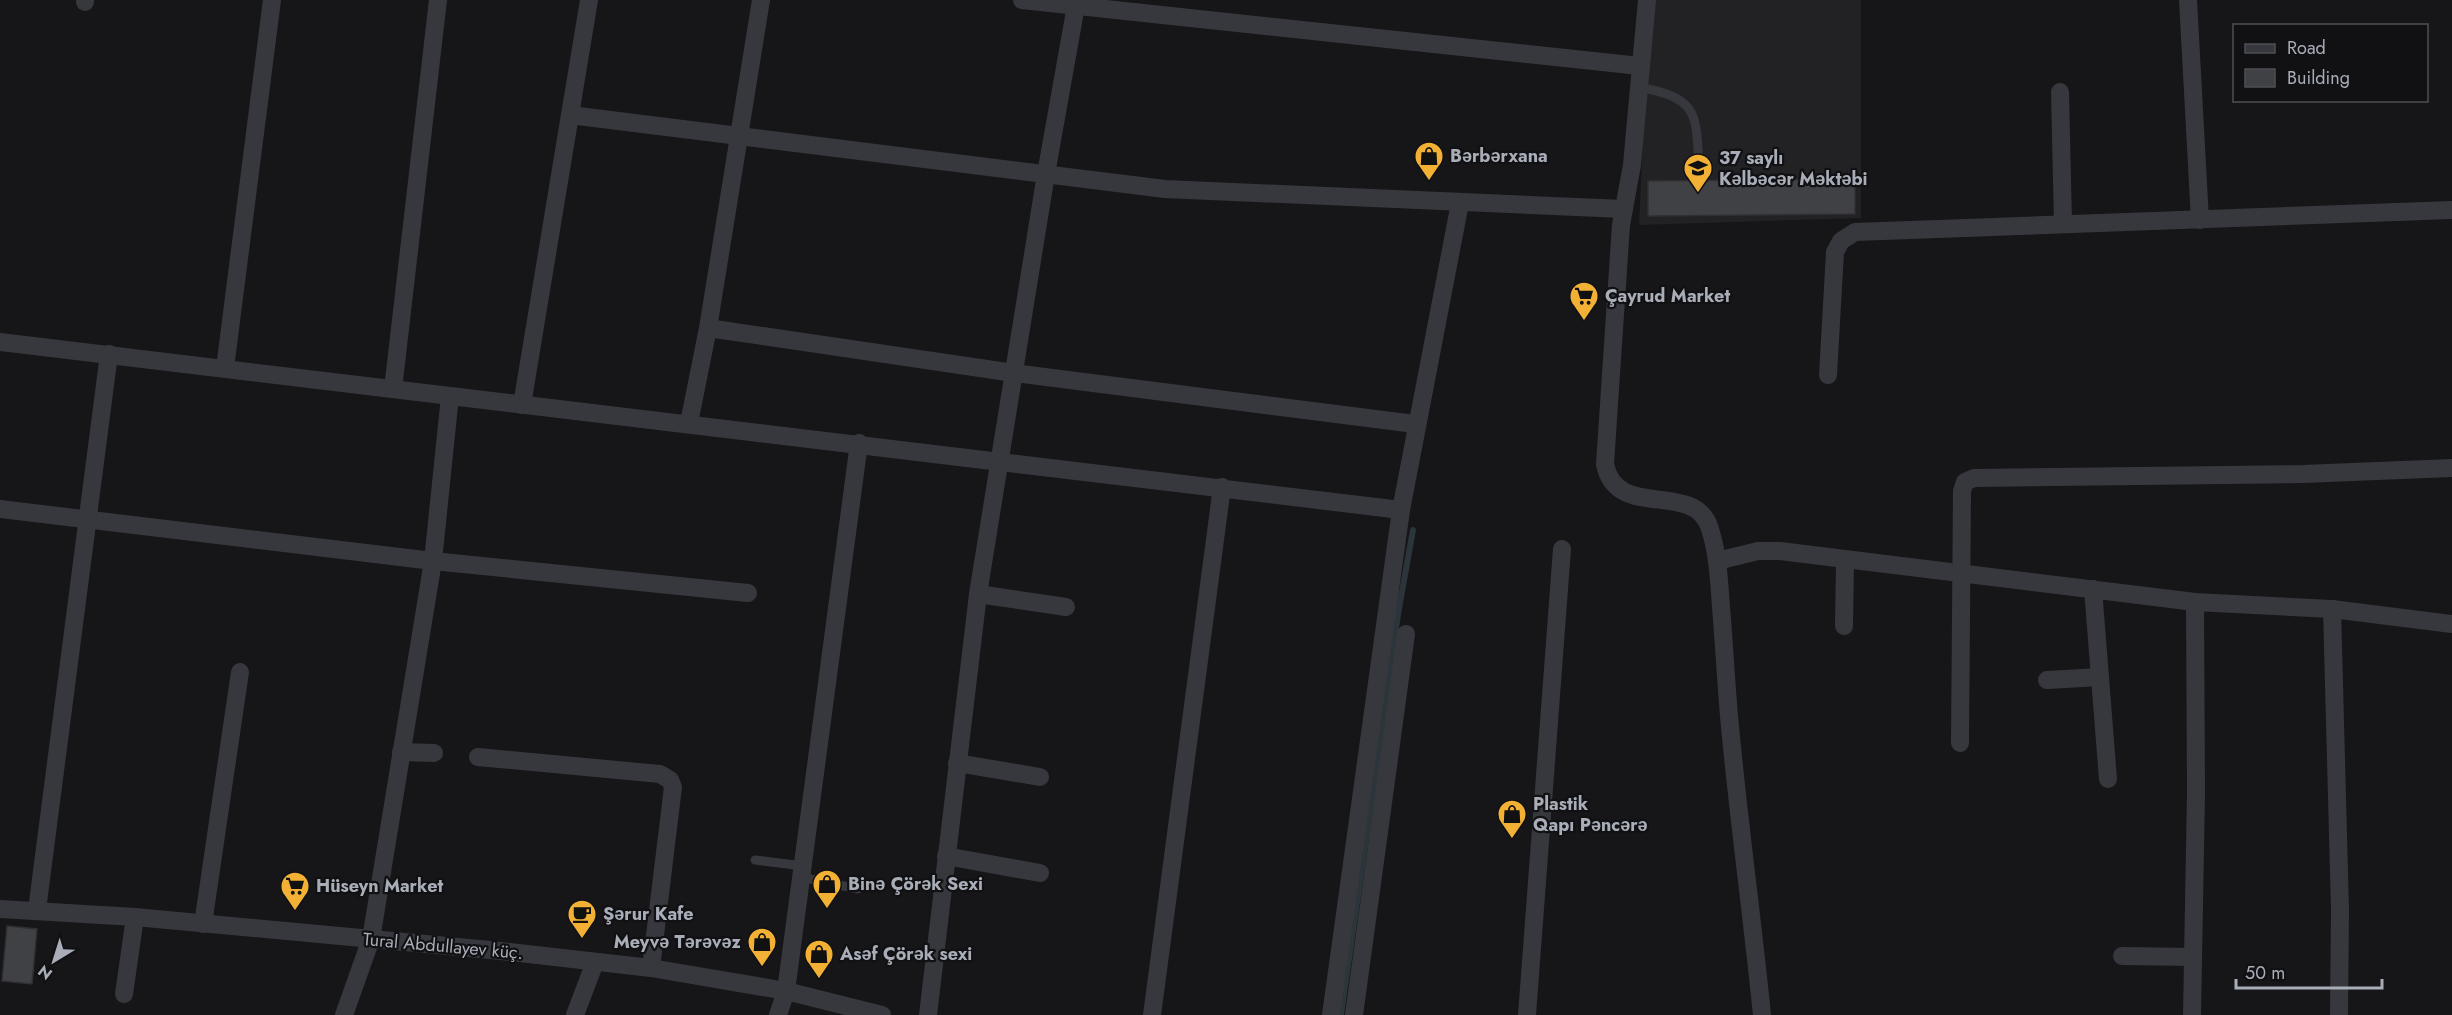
<svg xmlns="http://www.w3.org/2000/svg" width="2452" height="1015" font-family="Jost,sans-serif">
<rect width="100%" height="100%" fill="#161618"/>
<path fill="#222225" d="M1654,0H1861V218L1639,225L1647,52Z"/>
<g fill="none" stroke-linecap="round" stroke-linejoin="round">
<path stroke="#2c353c" stroke-width="6" d="M1341,1015L1398,614L1413,530"/>
</g>
<g fill="#404145" stroke="#303034" stroke-width="1.5">
<path d="M1855,179V214L1648,216V181Z"/>
<path d="M7,926L37,929L32,984L2,981Z"/>
</g>
<g fill="none" stroke-linecap="round" stroke-linejoin="round">
<g stroke="#37383d" stroke-width="9">
<path d="M1638,87C1699,98 1696,113 1699,168"/>
<path d="M755,860L803,866"/>
<path d="M801,877L858,889"/>
</g>
<g stroke="#37383d" stroke-width="18">
<path d="M1022,0L1640,66"/>
<path d="M1647,0L1632,165L1621,225L1605,464C1616,521 1692,480 1709,526C1718,552 1719,580 1721,607C1724,643 1726,680 1729,716C1738,816 1752,915 1762,1015"/>
<path d="M2188,0L2200,220"/>
<path d="M85,2V0"/>
<path d="M2060,92L2063,224"/>
<path d="M570,115L1165,189L1624,209"/>
<path d="M708,328L1014,373L1415,424"/>
<path d="M0,342L1401,510"/>
<path d="M225,368L272,0"/>
<path d="M1828,375L1835,252L1841,241L1855,232L2452,210"/>
<path d="M393,389L438,0"/>
<path d="M522,405L589,0"/>
<path d="M689,423L708,328L761,0"/>
<path d="M0,509L433,561L748,593"/>
<path d="M1717,561L1758,551H1780L2195,602L2332,609L2452,624"/>
<path d="M2093,589L2108,779"/>
<path d="M978,594L1066,607"/>
<path d="M2332,609L2340,910L2339,1015"/>
<path d="M1844,626L1845,561"/>
<path d="M2047,680L2100,677"/>
<path d="M1960,743L1962,491L1965,482L1974,478L2303,474L2452,468"/>
<path d="M401,752L434,753"/>
<path d="M478,757L660,774L670,780L673,787L651,968"/>
<path d="M957,763L1040,777"/>
<path d="M946,856L1040,873"/>
<path d="M0,909L135,917L501,951L651,968L786,991L882,1015"/>
<path d="M37,910L109,354"/>
<path d="M203,924L240,672"/>
<path d="M2122,956L2193,957"/>
<path d="M124,994L135,917"/>
<path d="M344,1015L371,939L433,561L450,396"/>
<path d="M575,1015L595,962"/>
<path d="M778,1015L786,991L859,443"/>
<path d="M928,1015L978,594L1046,174L1077,0"/>
<path d="M1152,1015L1222,487"/>
<path d="M1331,1015L1401,510L1460,203"/>
<path d="M1354,1015L1406,634"/>
<path d="M1527,1015L1562,549"/>
<path d="M2192,1015L2196,793L2195,602"/>
</g>
</g>
<defs>
<g id="shop-pin" transform="scale(1.5)"><path d="M0 17L-7.5 6A9.5 9.5 0 1 1 7.5 6Z" fill="#f2b134" stroke="#111113"/><path d="M-5-2.5h2.3a2.7 3.5 0 0 1 5.4 0H5L5.5 6h-11ZM-1.5-2.5h3a1.5 2.3 0 0 0-3 0Z" fill="#111"/></g>
<g id="school-pin" transform="scale(1.5)"><path d="M0 17L-7.5 6A9.5 9.5 0 1 1 7.5 6Z" fill="#f2b134" stroke="#111113"/><path d="M0-5L7-2L0 1L-7-2ZM-4 1L0 2.5L4 1V4Q0 6-4 4Z" fill="#111"/></g>
<g id="supermarket-pin" transform="scale(1.5)"><path d="M0 17L-7.5 6A9.5 9.5 0 1 1 7.5 6Z" fill="#f2b134" stroke="#111113"/><path d="M-6-5.5h2.5l.6 2H6L4.5 2H-2.5L-4.4-4H-6ZM-1.5 3.2a1.3 1.3 0 1 0 .1 0ZM3 3.2a1.3 1.3 0 1 0 .1 0Z" fill="#111"/></g>
<g id="cafe-pin" transform="scale(1.5)"><path d="M0 17L-7.5 6A9.5 9.5 0 1 1 7.5 6Z" fill="#f2b134" stroke="#111113"/><path d="M-5.5-4.5H6V0H3Q3 3.5 0 3.5H-2.5Q-5.5 3.5-5.5 0ZM3-3.2v2h1.7v-2ZM-6 4.5H4V6H-6Z" fill="#111"/></g>
</defs>
<g fill-rule="evenodd">
<use href="#shop-pin" x="1429" y="156"/>
<use href="#school-pin" x="1698" y="168"/>
<use href="#supermarket-pin" x="1584" y="296"/>
<use href="#shop-pin" x="1512" y="814"/>
<use href="#shop-pin" x="827" y="884"/>
<use href="#supermarket-pin" x="295" y="886"/>
<use href="#cafe-pin" x="582" y="914"/>
<use href="#shop-pin" x="762" y="942"/>
<use href="#shop-pin" x="819" y="954"/>
</g>
<g text-anchor="middle" stroke-width="4.5" stroke-linejoin="round" paint-order="stroke">
<g font-size="18" font-weight="bold" fill="#a8adb8" stroke="#111113" text-anchor="start">
<text x="1450" y="162">Bərbərxana</text>
<text x="1719" y="164">37 saylı<tspan x="1719" dy="21">Kəlbəcər Məktəbi</tspan></text>
<text x="1605" y="302">Çayrud Market</text>
<text x="1533" y="810">Plastik<tspan x="1533" dy="21">Qapı Pəncərə</tspan></text>
<text x="848" y="890">Binə Çörək Sexi</text>
<text x="316" y="892">Hüseyn Market</text>
<text x="603" y="920">Şərur Kafe</text>
<text x="741" y="948" text-anchor="end">Meyvə Tərəvəz</text>
<text x="840" y="960">Asəf Çörək sexi</text>
</g>
<g font-size="18" fill="#a8adb8" stroke="#111113">
<text transform="translate(443 946) rotate(5)" y="6">Tural Abdullayev küç.</text>
</g>
</g>
<rect x="2233" y="24" width="195" height="78" fill="#111113" stroke="#4d4f55" stroke-width="1.5"/>
<rect x="2245" y="44" width="30" height="9" fill="#37383d" stroke="#4d4f55" stroke-width="1.5"/>
<text x="2287" y="54" font-size="18" fill="#a8adb8">Road</text>
<rect x="2245" y="69" width="30" height="18" fill="#404145" stroke="#4d4f55" stroke-width="1.5"/>
<text x="2287" y="84" font-size="18" fill="#a8adb8">Building</text>
<g transform="translate(54 961) rotate(218)" stroke="#111113" stroke-width="4.5" paint-order="stroke">
<path d="M0-4.5L10 22L0 15L-10 22Z" fill="#a8adb8"/>
<text y="-9" font-size="16" font-weight="bold" text-anchor="middle" fill="#a8adb8">N</text>
</g>
<path d="M2236 979v9h146v-9" fill="none" stroke="#a8adb8" stroke-width="3"/>
<text x="2245" y="979" font-size="18" fill="#a8adb8" stroke="#111113" stroke-width="4.5" paint-order="stroke">50 m</text>
</svg>
